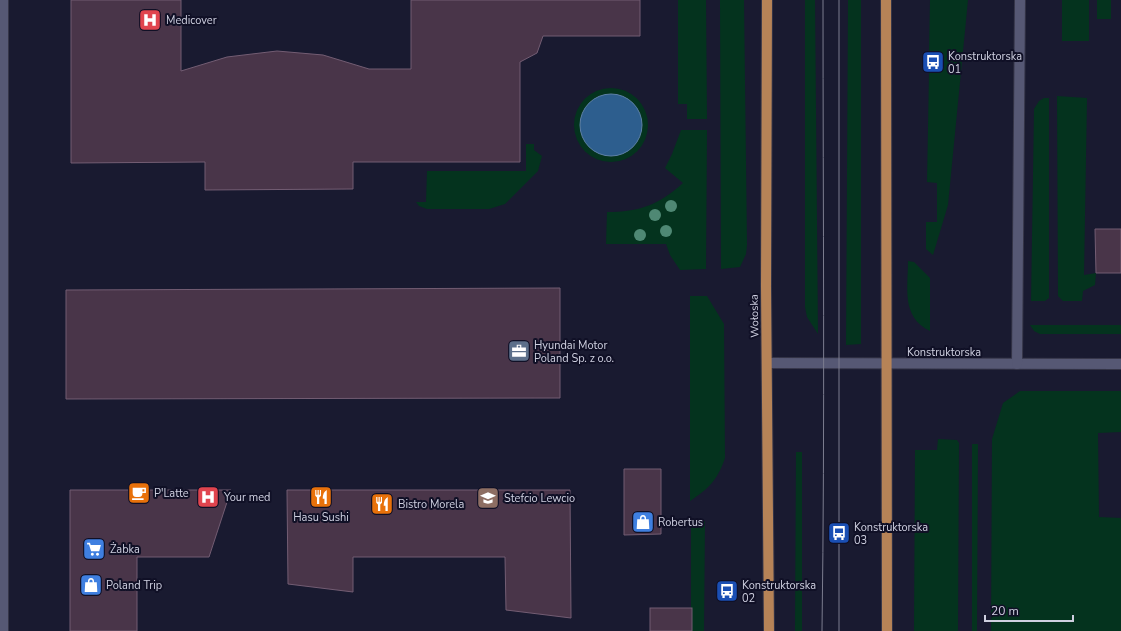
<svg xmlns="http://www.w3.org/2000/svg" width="1121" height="631" font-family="'Nunito Sans',sans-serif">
<rect width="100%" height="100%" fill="#191a30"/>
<g fill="#04331e">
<path d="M678,0H706L707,119H687V104H678Z"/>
<path d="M720,0H744L747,245L746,254L740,267L721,269Z"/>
<path d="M805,0H815L818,334L807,317L805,307Z"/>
<path d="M848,0H861V344L846,345Z"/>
<path d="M930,0H968L948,205L933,255L926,249V222H937V183L927,182L929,73H935V51H929Z"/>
<rect x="1062" y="0" width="27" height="41"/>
<rect x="1097" y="0" width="14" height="19"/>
<circle cx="611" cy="125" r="37"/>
<path d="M1057,96L1087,98L1084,275L1096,273L1095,285L1083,291L1082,301H1063L1058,296Z"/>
<path d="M1044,98H1049V298L1045,301H1031L1034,109L1039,101Z"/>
<path d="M681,130H707L706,269L680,270L670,255L666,244H606L607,212C639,212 659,205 683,183L665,168L672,154Z"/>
<path d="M526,144H534V150L542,156L538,171L505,204L489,209H427L419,206L416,202H426L427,171H526Z"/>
<path d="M908,261L914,262L930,278V331C901,317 908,288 908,261Z"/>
<path d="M690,296H707L724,324L725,458C717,481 709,488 690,501Z"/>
<path d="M1030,325H1121V334H1040L1034,331Z"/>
<path d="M1020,391H1121V432L1098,433L1099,517L1121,518V631H991L992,439L1003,403Z"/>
<path d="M938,439L957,440L959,443L958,631H914L915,450H937Z"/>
<path d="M972,444H978L977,631H972Z"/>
<path d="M796,452H802V631H795Z"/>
<path d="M705,521L704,631H691V526Z"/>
</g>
<circle fill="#2d5e8e" stroke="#5e80a7" cx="611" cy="125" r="31"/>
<g fill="#493549" stroke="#735d73">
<path d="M71,0H181V71L227,57L277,51L323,55L369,69H411V0H640V36H543L537,53L520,62V162H353V189L205,190V162L71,163Z"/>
<path d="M1095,229H1121V273H1096Z"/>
<path d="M560,288V398L66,399V290Z"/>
<path d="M624,469H661V534L624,535Z"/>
<path d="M70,490H231L209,557H137V631H70Z"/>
<path d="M287,490H570L571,618L506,610L505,557H353V592L288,584Z"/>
<rect x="650" y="608" width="42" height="23"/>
</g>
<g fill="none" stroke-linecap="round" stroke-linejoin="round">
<g stroke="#353548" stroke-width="12">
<g id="minor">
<path d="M3,0V631"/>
<path d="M767,363L1121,364"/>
<path d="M1017,364L1020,0"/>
</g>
</g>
<g stroke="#353548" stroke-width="12">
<g id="major">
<path d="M767,0L766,287L769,631"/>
<path d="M886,0L887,631"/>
</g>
</g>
<use href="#minor" stroke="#565874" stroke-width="10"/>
<use href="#major" stroke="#b68357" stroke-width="10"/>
<g stroke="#7c7d8f" stroke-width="1">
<path d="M822,631C825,421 823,210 823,0"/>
<path d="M839,631V0"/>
</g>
</g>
<g fill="#4f8874">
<circle cx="671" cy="206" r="6"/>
<circle cx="655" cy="215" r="6"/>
<circle cx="666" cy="231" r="6"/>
<circle cx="640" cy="235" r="6"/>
</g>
<defs>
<g id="hospital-square" transform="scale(1.15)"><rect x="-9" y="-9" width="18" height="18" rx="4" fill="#e0444e" stroke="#101026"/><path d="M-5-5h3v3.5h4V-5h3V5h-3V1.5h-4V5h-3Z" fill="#fff"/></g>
<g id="bus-square" transform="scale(1.15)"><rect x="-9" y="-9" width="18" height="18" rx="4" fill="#1a4fb4" stroke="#101026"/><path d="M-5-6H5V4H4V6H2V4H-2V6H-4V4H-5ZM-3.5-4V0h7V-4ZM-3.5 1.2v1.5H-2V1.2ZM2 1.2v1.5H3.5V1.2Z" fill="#fff"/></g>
<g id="office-square" transform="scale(1.15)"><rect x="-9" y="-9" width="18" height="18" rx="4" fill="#5c6f8a" stroke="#101026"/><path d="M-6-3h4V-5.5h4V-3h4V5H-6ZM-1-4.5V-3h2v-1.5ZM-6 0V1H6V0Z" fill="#fff"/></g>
<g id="cafe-square" transform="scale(1.15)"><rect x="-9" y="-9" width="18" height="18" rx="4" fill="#e8710a" stroke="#101026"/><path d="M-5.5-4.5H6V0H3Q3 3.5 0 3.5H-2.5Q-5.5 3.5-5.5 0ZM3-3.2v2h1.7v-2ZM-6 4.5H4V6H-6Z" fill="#fff"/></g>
<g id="restaurant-square" transform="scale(1.15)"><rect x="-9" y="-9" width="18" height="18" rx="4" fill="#e8710a" stroke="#101026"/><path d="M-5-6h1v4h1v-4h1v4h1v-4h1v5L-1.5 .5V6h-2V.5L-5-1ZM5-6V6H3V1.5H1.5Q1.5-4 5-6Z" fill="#fff"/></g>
<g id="school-square" transform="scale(1.15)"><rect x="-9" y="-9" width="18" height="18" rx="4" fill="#8d6e63" stroke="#101026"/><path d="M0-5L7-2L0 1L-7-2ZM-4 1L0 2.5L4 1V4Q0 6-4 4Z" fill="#fff"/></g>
<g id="shop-square" transform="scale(1.15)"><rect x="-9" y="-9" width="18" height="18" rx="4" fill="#3f7fe0" stroke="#101026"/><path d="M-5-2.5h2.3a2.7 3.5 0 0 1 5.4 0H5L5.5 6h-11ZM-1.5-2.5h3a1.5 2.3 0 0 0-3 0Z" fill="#fff"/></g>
<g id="supermarket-square" transform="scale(1.15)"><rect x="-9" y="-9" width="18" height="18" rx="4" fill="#3f7fe0" stroke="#101026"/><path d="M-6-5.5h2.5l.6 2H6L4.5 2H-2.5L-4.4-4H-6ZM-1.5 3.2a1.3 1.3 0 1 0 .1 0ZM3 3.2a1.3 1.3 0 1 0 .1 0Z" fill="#fff"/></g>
</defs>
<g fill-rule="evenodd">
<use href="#hospital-square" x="150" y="20"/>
<use href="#bus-square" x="933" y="62"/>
<use href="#office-square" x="519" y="351"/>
<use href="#cafe-square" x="139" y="493"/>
<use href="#hospital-square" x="208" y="497"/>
<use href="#restaurant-square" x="321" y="497"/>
<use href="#school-square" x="488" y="498"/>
<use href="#restaurant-square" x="382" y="504"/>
<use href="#shop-square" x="643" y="522"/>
<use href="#bus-square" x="839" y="533"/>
<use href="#supermarket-square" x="94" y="549"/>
<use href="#shop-square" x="91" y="585"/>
<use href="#bus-square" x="727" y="591"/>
</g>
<g text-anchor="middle" stroke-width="4" stroke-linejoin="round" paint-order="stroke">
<g font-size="11" fill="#cfd0e0" stroke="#101026" text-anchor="start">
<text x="166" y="24">Medicover</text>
<text x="948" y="60">Konstruktorska<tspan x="948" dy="13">01</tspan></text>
<text x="534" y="349">Hyundai Motor<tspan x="534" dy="13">Poland Sp. z o.o.</tspan></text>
<text x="154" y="497">P'Latte</text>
<text x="224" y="501">Your med</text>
<text x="504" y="502">Stefcio Lewcio</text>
<text x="398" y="508">Bistro Morela</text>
<text x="321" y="521" text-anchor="middle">Hasu Sushi</text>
<text x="658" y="526">Robertus</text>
<text x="854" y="531">Konstruktorska<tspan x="854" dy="13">03</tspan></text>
<text x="110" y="553">Żabka</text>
<text x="106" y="589">Poland Trip</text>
<text x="742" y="589">Konstruktorska<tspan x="742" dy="13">02</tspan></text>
</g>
<g font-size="11" fill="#cfd0e0" stroke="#101026">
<text transform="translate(754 316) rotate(-91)" y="4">Wołoska</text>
<text x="944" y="356">Konstruktorska</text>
</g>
</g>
<path d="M985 615v6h88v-6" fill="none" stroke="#cfd0e0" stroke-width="2"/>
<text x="991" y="615" font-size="12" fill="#cfd0e0" stroke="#101026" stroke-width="3" paint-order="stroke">20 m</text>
</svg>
